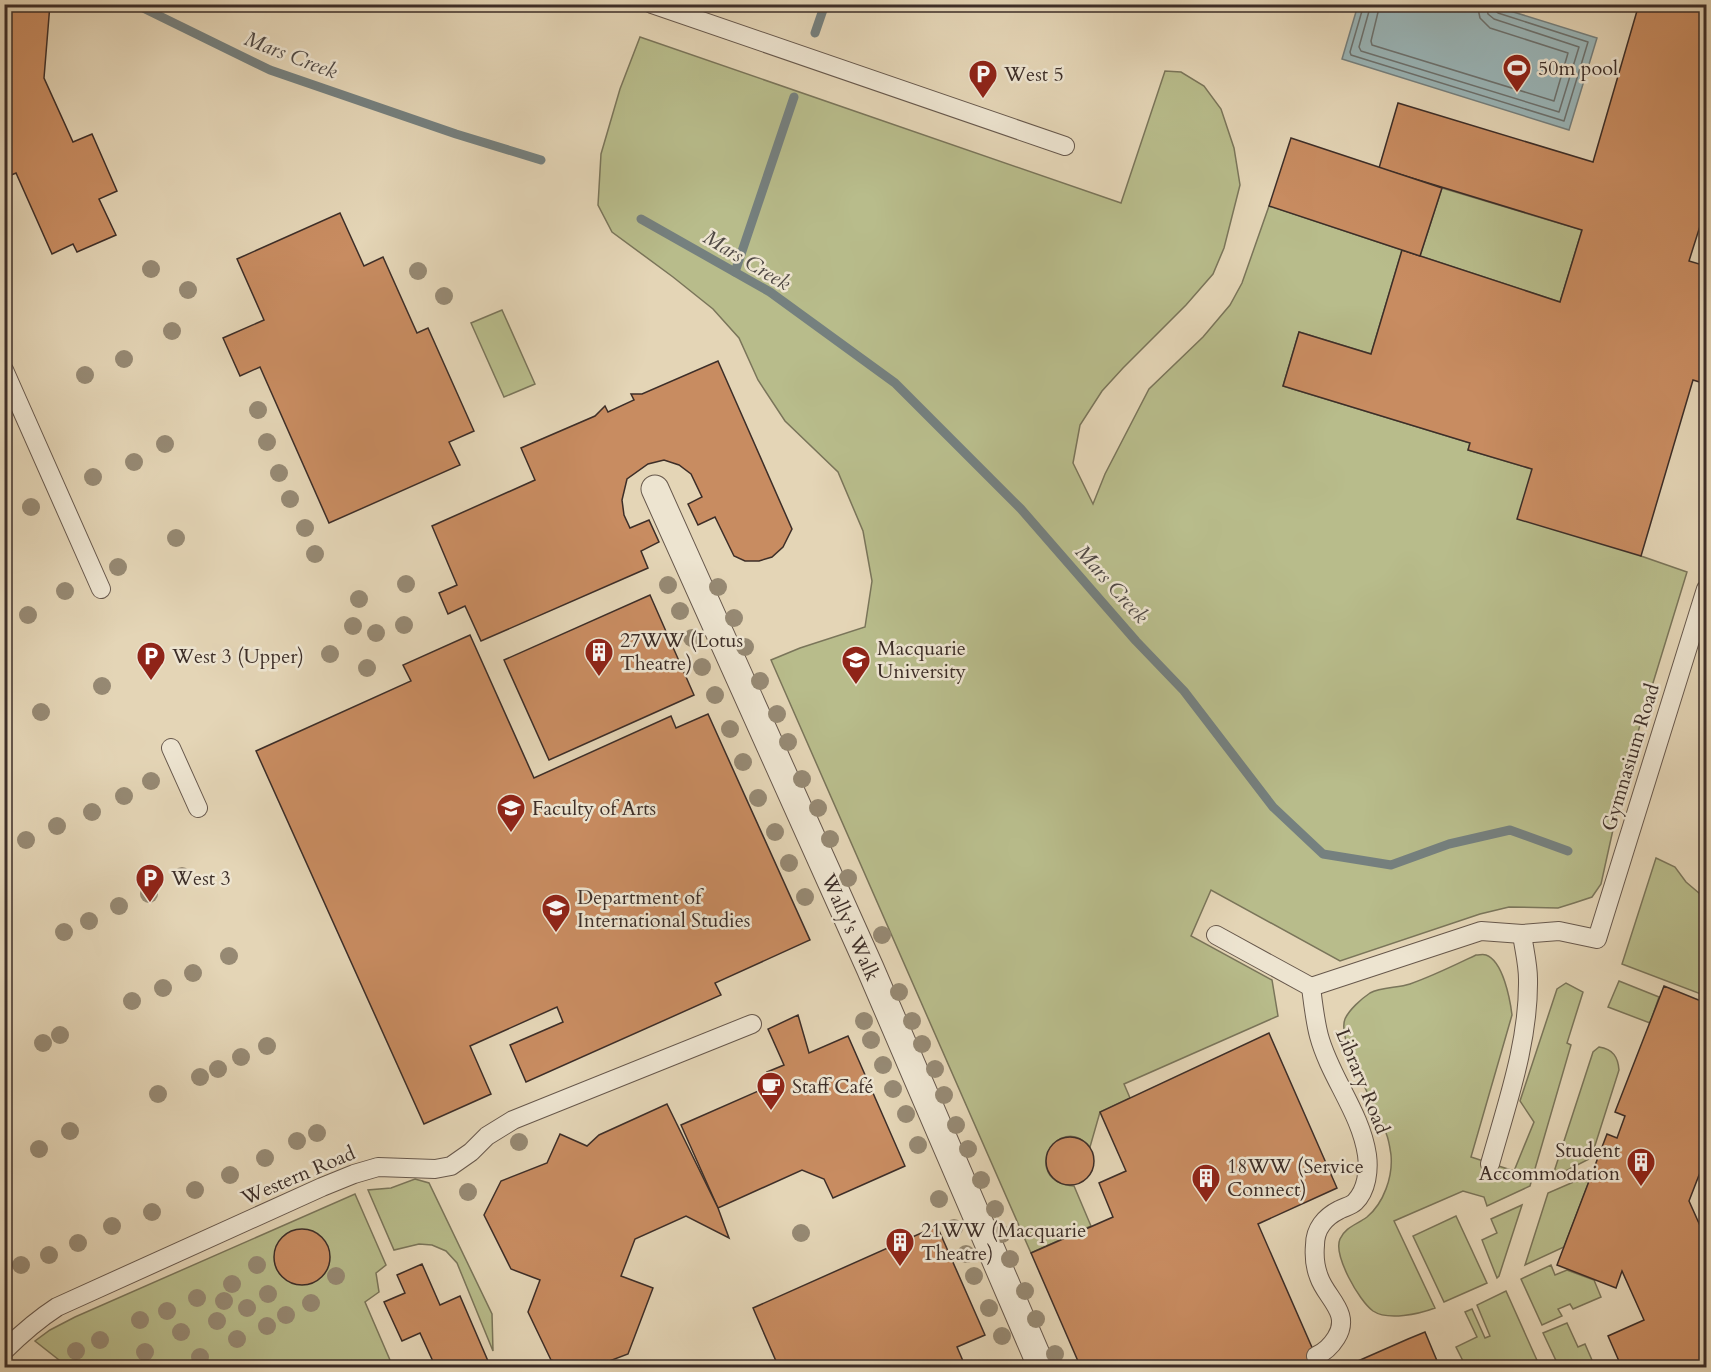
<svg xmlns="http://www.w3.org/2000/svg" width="1711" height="1372" font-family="Cardo,serif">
<rect width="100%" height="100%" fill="#e4d5b6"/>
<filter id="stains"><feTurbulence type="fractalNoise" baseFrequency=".00333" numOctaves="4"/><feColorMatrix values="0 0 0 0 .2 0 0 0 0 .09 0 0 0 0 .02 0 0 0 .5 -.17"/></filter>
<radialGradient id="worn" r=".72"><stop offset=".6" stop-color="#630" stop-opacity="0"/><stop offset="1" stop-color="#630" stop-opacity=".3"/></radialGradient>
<g fill="#b8bc8b" stroke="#7a755a" stroke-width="1.5">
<path d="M640,37L1121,203L1165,71L1181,72L1204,86L1221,109L1234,148L1240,185L1224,248L1213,274L1186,305L1123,368L1102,391L1080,425L1073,463L1093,504L1105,474L1149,389L1203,337L1230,305L1242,283L1269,206L1402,250L1371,354L1299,332L1283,386L1470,443L1468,450L1532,469L1641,556L1687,572L1626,771L1601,884L1592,897L1574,903L1558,908L1509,907L1480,914L1340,961L1211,890L1191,936L1272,980L1278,1016L1124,1084L1130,1098L1100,1112L1090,1147C1058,1110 1018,1181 1074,1186L1091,1226L1031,1253L771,660L800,648L865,627L872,581L863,531L838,472L785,421L758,380L739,338L713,309L673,277L612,232L598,205L601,154L620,89Z"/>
<path d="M1442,188L1582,230L1560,302L1420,256Z"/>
<path d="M502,310L535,384L504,397L471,323Z"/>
<path d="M1656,858L1675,867L1686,882L1706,899V996L1622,964Z"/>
<path d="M1476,955C1480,955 1483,954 1486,955C1503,961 1510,999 1512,1015L1471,1157L1514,1171L1534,1122L1520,1101L1557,989L1566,983L1583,992L1567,1043L1571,1045L1530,1186L1487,1206L1484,1197L1463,1191L1394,1221L1435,1308C1419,1314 1388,1321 1373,1311C1359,1301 1333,1255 1340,1239C1345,1227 1358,1224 1367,1217C1384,1203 1393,1176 1391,1155C1390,1148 1389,1140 1386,1133C1378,1110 1336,1040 1345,1019C1349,1010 1361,999 1370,993C1381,987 1398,988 1410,984C1433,976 1455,965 1476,955Z"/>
<path d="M1619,981L1659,997L1650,1023L1608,1007Z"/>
<path d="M1599,1047C1613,1049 1618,1057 1619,1070L1591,1158L1552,1178L1593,1052Z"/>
<path d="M1592,1174L1564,1247L1525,1265L1548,1193Z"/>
<path d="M415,1179L429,1183L492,1314L493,1351L457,1263L446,1251L432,1245L419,1244L394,1250L368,1190L391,1188Z"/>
<path d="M355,1194L386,1265L376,1273L379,1292L365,1302L393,1367H68L35,1341L50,1330L75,1317Z"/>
<path d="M1522,1205L1499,1276L1497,1278L1482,1240L1497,1233L1491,1219Z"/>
<path d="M1456,1216L1487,1283L1444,1302L1413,1236Z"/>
<path d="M1551,1265L1555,1275L1567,1270L1594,1280L1601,1297L1573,1309L1570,1304L1558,1309L1562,1316L1542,1325L1521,1279Z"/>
<path d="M1506,1291L1540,1367H1466L1456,1347L1477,1337L1465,1312L1472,1309L1485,1338L1490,1336L1477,1305Z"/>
<path d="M1567,1323L1578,1347L1585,1344L1595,1367H1559L1543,1333Z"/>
</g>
<path fill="#9ab6b9" stroke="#75807f" stroke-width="1.5" d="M1358,5H1491L1597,38L1569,130L1342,59Z"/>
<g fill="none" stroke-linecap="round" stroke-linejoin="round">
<g stroke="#6c7270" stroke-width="1.5">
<path d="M1364,4L1350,52L1351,55L1564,121L1588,42L1498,13L1494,10L1493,4"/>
<path d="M1371,4L1359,47L1361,51L1559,112L1579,47L1494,19L1488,14L1486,4"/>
<path d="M1380,4L1371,41L1372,45L1554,101L1568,53L1490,28L1480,18L1477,4"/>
</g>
<g stroke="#75807f" stroke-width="9">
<path d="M135,4L270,70L456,134L541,160"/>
<path d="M815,33L825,4"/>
<path d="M641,219L770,292L895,383L1021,509L1136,641L1184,691L1273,807L1323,854L1391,865L1449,844L1510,830L1568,851"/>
<path d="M735,272L794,97"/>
</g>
</g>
<g fill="#c88c61" stroke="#3d2e28" stroke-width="1.5">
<path d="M4,4H50L44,78L73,142L92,134L117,191L99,199L116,235L77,252L73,244L52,254L16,173L9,176L4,165Z"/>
<path d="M1639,4H1706V227L1700,226L1689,261L1706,266V384L1693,380L1641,556L1517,519L1532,469L1468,450L1470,443L1283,386L1299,332L1371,354L1402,250L1560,302L1582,230L1379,168L1398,103L1593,162Z"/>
<path d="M1291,138L1442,188L1420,256L1269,206Z"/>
<path d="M340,213L364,266L383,257L417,333L428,328L474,431L449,442L460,465L329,523L260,367L240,376L223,338L264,320L237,259Z"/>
<path d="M718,361L792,529L783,547L772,557L759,561H745L734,556L715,517L698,525L688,504L702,497L691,474L679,465L664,460L648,464L627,479L622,500L624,515L630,528L649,520L659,542L641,551L648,568L481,641L465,606L448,614L439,593L457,585L432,526L535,480L521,448L595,416L605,406L608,412L634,400L631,394H642Z"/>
<path d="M650,595L694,695L549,760L504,660Z"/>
<path d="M470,635L534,778L671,716L676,728L708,714L810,940L715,983L721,995L526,1082L510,1045L563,1022L557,1007L470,1046L491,1094L424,1124L256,751L411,681L403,665Z"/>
<path d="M1664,986L1706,1003V1157L1689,1201L1706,1239V1361L1693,1368H1622L1608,1336L1644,1320L1622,1271L1616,1288L1557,1265L1607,1134L1617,1138L1625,1116L1615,1112Z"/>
<path d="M798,1015L809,1053L848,1036L905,1166L833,1198L824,1179L802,1170L718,1208L681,1125L772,1085L767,1072L784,1065L768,1029Z"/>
<path d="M1269,1033L1337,1188L1258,1224L1321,1368H1081L1031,1253L1113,1217L1099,1183L1126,1171L1100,1112Z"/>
<path d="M667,1104L718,1208L729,1238L686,1216L635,1239L621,1276L653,1288L628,1354L591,1368H576L551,1360L528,1312L540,1280L511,1269L484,1215L501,1181L547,1163L560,1134L587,1146L599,1135Z"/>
<circle cx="1070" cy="1161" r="24"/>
<path d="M937,1226L985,1335L957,1347L966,1368H779L753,1308Z"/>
<circle cx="302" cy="1257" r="28"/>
<path d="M422,1264L440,1305L460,1296L491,1368H436L420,1333L402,1341L384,1302L405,1293L397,1275Z"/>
<path d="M1425,1332L1440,1368H1342L1408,1339Z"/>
</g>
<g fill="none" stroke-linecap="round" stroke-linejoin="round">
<g stroke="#67584c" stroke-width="20">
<g id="service">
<path d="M652,4L1065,146"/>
<path d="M4,370L101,589"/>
<path d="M171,748L198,808"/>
<path d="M1216,935L1311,987"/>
<path d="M1490,1164C1507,1103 1529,1042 1528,979C1528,964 1524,949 1522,934"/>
<path d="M4,1351C21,1334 37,1320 57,1307L322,1187L354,1174L378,1167L435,1169L451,1166L471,1152L487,1136L513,1120L752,1024"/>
<path d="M1316,1356C1325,1352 1331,1346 1336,1338C1352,1313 1326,1298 1319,1277C1315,1267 1314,1256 1315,1245C1315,1229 1325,1217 1339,1210C1344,1207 1351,1206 1355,1202C1367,1190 1369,1170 1367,1155C1361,1113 1330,1077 1319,1036C1315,1021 1313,1003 1311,987L1481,931L1522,934L1559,931L1597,939L1706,589"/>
</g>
</g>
<g stroke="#67584c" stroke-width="29">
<path id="pedestrian" d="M655,489L870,968L1042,1368"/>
</g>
<use href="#service" stroke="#ede4d0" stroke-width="18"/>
<use href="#pedestrian" stroke="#ede4d0" stroke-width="27"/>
</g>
<g fill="#968973">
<circle cx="151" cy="269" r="9"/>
<circle cx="418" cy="271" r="9"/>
<circle cx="188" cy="290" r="9"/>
<circle cx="444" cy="296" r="9"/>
<circle cx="172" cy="331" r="9"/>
<circle cx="124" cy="359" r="9"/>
<circle cx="85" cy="375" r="9"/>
<circle cx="258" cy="410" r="9"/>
<circle cx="267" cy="442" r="9"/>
<circle cx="165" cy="444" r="9"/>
<circle cx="134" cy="462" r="9"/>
<circle cx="279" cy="473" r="9"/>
<circle cx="93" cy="477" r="9"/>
<circle cx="290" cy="499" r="9"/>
<circle cx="31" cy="507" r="9"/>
<circle cx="305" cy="528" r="9"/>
<circle cx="176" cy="538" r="9"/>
<circle cx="315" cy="554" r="9"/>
<circle cx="118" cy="567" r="9"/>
<circle cx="406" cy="584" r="9"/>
<circle cx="668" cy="585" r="9"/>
<circle cx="718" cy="587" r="9"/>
<circle cx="65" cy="591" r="9"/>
<circle cx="359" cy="599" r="9"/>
<circle cx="680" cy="611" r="9"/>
<circle cx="28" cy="615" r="9"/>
<circle cx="734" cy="618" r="9"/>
<circle cx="404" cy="625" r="9"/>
<circle cx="353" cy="626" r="9"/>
<circle cx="376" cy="633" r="9"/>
<circle cx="692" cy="638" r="9"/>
<circle cx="745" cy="647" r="9"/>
<circle cx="330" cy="654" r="9"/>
<circle cx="702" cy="667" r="9"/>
<circle cx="367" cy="668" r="9"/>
<circle cx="760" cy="681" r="9"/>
<circle cx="102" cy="686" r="9"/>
<circle cx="715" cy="695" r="9"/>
<circle cx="41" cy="712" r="9"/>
<circle cx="777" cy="714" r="9"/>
<circle cx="730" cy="729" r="9"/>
<circle cx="788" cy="742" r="9"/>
<circle cx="743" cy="762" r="9"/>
<circle cx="802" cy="779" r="9"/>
<circle cx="151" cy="781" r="9"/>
<circle cx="124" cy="796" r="9"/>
<circle cx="758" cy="798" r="9"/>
<circle cx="818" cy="808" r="9"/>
<circle cx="92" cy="812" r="9"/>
<circle cx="57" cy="826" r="9"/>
<circle cx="775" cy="832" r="9"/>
<circle cx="830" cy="839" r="9"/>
<circle cx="26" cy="840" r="9"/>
<circle cx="789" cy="863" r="9"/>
<circle cx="182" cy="876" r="9"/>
<circle cx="848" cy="878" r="9"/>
<circle cx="149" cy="894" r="9"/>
<circle cx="805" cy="897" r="9"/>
<circle cx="119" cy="906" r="9"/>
<circle cx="89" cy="921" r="9"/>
<circle cx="64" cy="932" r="9"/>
<circle cx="882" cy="935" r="9"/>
<circle cx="229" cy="956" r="9"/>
<circle cx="193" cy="973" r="9"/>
<circle cx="163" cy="988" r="9"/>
<circle cx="899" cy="992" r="9"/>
<circle cx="132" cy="1001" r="9"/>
<circle cx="864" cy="1021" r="9"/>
<circle cx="912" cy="1021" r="9"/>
<circle cx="60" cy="1035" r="9"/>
<circle cx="871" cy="1040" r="9"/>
<circle cx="43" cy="1043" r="9"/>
<circle cx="922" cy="1044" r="9"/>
<circle cx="267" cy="1046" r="9"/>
<circle cx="241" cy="1057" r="9"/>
<circle cx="883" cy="1065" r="9"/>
<circle cx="218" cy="1069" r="9"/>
<circle cx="935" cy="1069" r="9"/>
<circle cx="200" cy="1077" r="9"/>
<circle cx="893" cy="1089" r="9"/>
<circle cx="158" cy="1094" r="9"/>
<circle cx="944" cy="1095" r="9"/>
<circle cx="906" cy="1114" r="9"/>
<circle cx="956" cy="1125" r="9"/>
<circle cx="70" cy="1131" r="9"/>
<circle cx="317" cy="1133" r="9"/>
<circle cx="297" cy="1141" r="9"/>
<circle cx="519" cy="1142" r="9"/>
<circle cx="918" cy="1145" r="9"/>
<circle cx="39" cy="1149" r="9"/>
<circle cx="968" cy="1149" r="9"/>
<circle cx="265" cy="1158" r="9"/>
<circle cx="230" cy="1175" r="9"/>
<circle cx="981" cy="1180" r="9"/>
<circle cx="195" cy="1190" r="9"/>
<circle cx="468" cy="1192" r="9"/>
<circle cx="939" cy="1199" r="9"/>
<circle cx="995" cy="1209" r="9"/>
<circle cx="152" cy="1212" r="9"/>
<circle cx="112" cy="1226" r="9"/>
<circle cx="954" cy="1228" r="9"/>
<circle cx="801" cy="1233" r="9"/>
<circle cx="1002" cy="1234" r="9"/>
<circle cx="78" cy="1243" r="9"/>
<circle cx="966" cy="1254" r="9"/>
<circle cx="49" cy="1255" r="9"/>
<circle cx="1010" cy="1259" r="9"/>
<circle cx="21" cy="1265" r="9"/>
<circle cx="257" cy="1265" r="9"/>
<circle cx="336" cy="1276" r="9"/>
<circle cx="974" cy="1276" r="9"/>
<circle cx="232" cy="1284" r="9"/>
<circle cx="1025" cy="1291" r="9"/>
<circle cx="268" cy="1294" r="9"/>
<circle cx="197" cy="1298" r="9"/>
<circle cx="224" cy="1301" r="9"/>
<circle cx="311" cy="1303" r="9"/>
<circle cx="247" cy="1308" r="9"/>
<circle cx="989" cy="1308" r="9"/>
<circle cx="167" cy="1311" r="9"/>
<circle cx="286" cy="1315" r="9"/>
<circle cx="1036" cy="1319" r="9"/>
<circle cx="140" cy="1320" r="9"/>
<circle cx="217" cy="1321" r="9"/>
<circle cx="267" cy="1326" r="9"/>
<circle cx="181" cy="1332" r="9"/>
<circle cx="1002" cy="1336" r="9"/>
<circle cx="237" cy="1339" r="9"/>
<circle cx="100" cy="1340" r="9"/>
<circle cx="76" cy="1351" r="9"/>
<circle cx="145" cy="1352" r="9"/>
<circle cx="1055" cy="1354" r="9"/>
<circle cx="200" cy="1357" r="9"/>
</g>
<defs>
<g id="stadium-pin" transform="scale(1.5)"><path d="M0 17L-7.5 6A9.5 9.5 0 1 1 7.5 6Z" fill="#8f2418" stroke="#ede4d0"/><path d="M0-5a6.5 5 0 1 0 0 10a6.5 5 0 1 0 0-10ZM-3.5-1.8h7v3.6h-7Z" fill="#fff"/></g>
<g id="parking-pin" transform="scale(1.5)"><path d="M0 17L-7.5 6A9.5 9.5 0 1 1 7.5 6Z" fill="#8f2418" stroke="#ede4d0"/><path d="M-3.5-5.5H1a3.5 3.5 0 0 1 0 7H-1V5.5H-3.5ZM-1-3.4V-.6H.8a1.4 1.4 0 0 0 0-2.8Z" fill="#fff"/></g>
<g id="building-pin" transform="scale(1.5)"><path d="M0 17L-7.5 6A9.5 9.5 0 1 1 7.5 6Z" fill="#8f2418" stroke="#ede4d0"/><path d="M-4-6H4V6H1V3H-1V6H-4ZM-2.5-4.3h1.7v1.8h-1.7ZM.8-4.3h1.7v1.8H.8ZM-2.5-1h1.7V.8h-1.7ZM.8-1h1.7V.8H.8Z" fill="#fff"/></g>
<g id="university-pin" transform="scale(1.5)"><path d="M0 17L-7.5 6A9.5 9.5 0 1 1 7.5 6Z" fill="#8f2418" stroke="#ede4d0"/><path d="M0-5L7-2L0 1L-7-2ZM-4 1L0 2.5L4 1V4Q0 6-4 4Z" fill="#fff"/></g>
<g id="school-pin" transform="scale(1.5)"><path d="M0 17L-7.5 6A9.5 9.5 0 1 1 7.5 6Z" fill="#8f2418" stroke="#ede4d0"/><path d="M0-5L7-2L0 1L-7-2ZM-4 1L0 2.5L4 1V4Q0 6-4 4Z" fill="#fff"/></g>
<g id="cafe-pin" transform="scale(1.5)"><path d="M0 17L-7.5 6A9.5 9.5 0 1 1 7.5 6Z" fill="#8f2418" stroke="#ede4d0"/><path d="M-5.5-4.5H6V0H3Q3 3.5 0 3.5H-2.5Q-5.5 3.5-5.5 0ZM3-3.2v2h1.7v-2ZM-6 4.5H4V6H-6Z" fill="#fff"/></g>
</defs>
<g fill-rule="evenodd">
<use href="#stadium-pin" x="1517" y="68"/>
<use href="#parking-pin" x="983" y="74"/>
<use href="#building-pin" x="599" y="652"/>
<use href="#parking-pin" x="151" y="656"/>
<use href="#university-pin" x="856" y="660"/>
<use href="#school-pin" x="511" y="808"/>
<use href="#parking-pin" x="150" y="878"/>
<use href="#school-pin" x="556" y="908"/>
<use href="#cafe-pin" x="771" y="1086"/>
<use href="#building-pin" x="1641" y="1162"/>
<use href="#building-pin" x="1206" y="1178"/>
<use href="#building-pin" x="900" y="1242"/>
</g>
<g text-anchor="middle" stroke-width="5" stroke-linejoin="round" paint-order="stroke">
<g font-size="20" fill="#3d2e28" stroke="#ede4d0" text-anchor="start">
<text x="1538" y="75">50m pool</text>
<text x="1004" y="81">West 5</text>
<text x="620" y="647">27WW (Lotus<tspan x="620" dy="23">Theatre)</tspan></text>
<text x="877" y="655">Macquarie<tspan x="877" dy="23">University</tspan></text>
<text x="172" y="663">West 3 (Upper)</text>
<text x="532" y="815">Faculty of Arts</text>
<text x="171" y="885">West 3</text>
<text x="577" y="904">Department of<tspan x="577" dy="23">International Studies</tspan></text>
<text x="792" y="1093">Staff Café</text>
<text x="1620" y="1157" text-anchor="end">Student<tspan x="1620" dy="23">Accommodation</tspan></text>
<text x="1227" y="1173">18WW (Service<tspan x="1227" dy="23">Connect)</tspan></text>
<text x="921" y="1237">21WW (Macquarie<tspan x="921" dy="23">Theatre)</tspan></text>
</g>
<g font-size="20" fill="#3d2e28" stroke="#ede4d0">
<text transform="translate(1630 757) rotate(-73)" y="7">Gymnasium Road</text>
<text transform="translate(851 927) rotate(66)" y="7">Wally's Walk</text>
<text transform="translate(1363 1081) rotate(68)" y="7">Library Road</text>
<text transform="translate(298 1175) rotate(-23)" y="7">Western Road</text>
</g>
<g font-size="21" font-style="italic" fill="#504945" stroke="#ede4d0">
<text transform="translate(291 55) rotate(21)" y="7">Mars Creek</text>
<text transform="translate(747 260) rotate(31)" y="7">Mars Creek</text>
<text transform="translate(1112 584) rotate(48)" y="7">Mars Creek</text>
</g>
</g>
<rect width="1711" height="1372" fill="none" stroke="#e4d5b6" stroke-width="24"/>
<rect x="6" y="6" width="1699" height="1360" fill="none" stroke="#3d2e28" stroke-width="3"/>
<rect x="12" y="12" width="1687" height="1348" fill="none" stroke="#3d2e28" stroke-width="1.5"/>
<rect width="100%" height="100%" filter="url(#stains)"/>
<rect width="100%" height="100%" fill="url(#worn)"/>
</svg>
